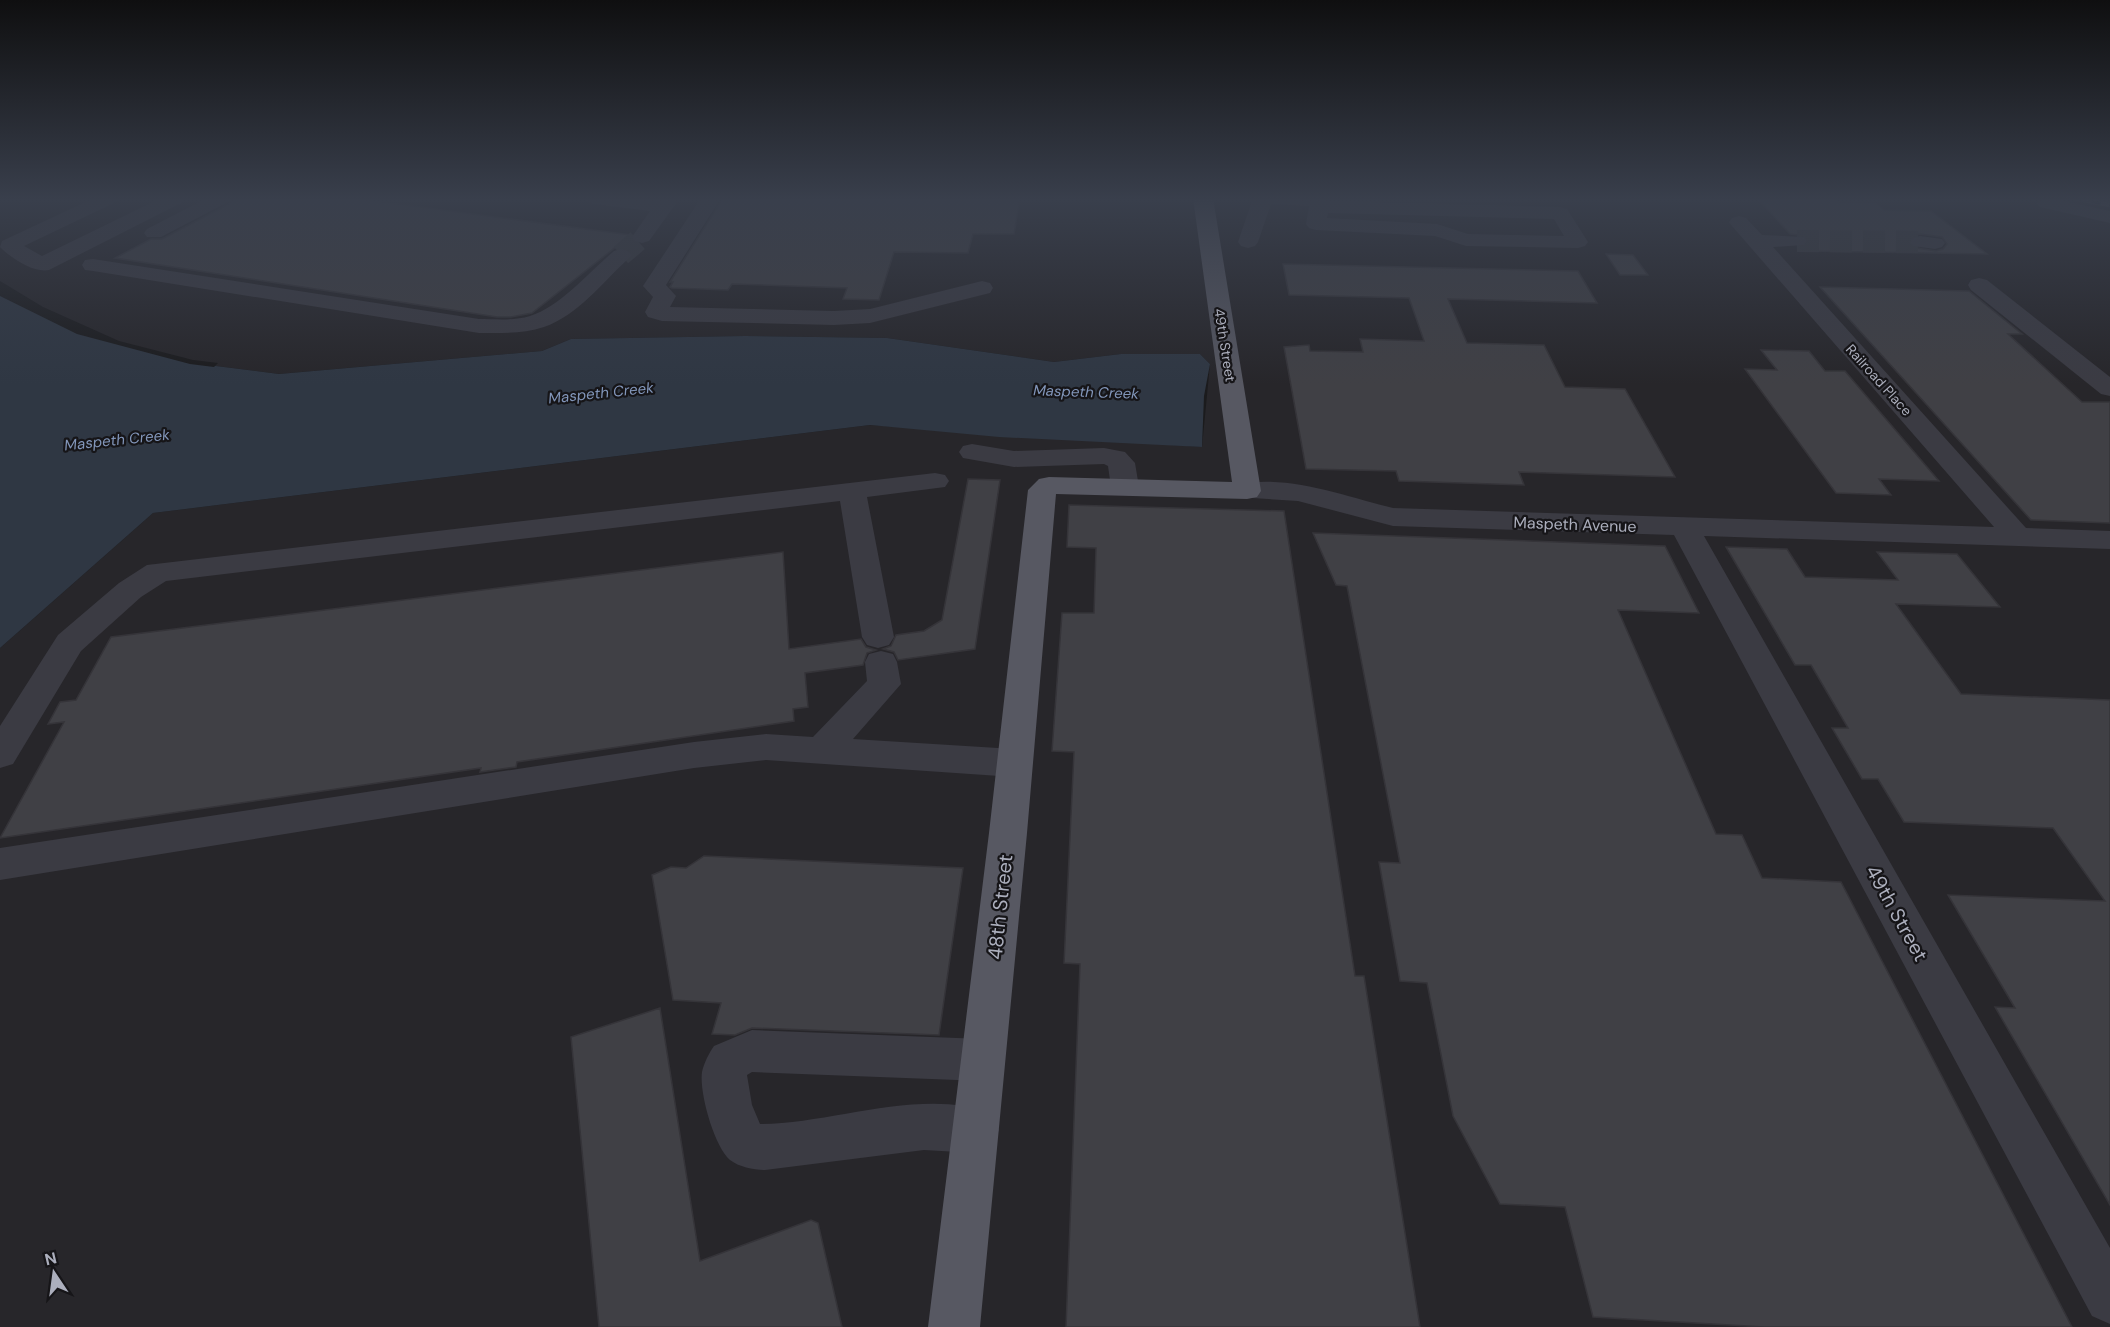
<svg xmlns="http://www.w3.org/2000/svg" width="2110" height="1327" font-family="'DM Sans',sans-serif">
<rect width="100%" height="100%" fill="#1b1b1d"/>
<path fill="#27262a" d="M0,198H2110V1327H0V648L153,513L870,425L1202,447L1210,364L1200,354H1121L1054,362L887,338L745,336L571,339L542,351L279,374L192,363L118,343L42,310L0,284Z"/>
<path fill="#2f3743" d="M0,284L42,310L118,344L192,363L279,374L542,351L571,339L745,336L887,338L1054,362L1121,354H1200L1210,364L1204,396L1202,447L999,437L870,425L153,513L0,648Z"/>
<path fill="#1b1b1d" d="M0,281L43,307L119,341L193,360L218,363L214,367L190,364L77,334L0,296Z"/>
<g fill="#404045" stroke="#353439" stroke-width="1.5" fill-rule="evenodd">
<path d="M233,198H353L631,235L532,313L511,317H497L115,258L151,239H162L229,204Z"/>
<path d="M723,198H1020L1014,234H973L968,253L894,252L879,300L843,299L847,288L732,284L728,290L672,288L670,287L673,282H670Z"/>
<path d="M1757,198H1833L1838,202L1876,203L1884,210L1931,211L1987,254L1806,251L1803,247L1809,241L1806,236L1790,234ZM1920,234L1942,237L1947,244L1943,249L1936,251L1911,247L1908,241L1912,236Z"/>
<path d="M1606,254L1633,255L1648,275H1620Z"/>
<path d="M1283,264L1578,271L1597,303L1448,299L1467,343L1544,345L1565,387L1625,389L1675,477L1519,472L1524,485L1399,481L1396,471L1306,469L1284,347L1309,345L1310,351L1363,352L1360,339L1424,341L1409,298L1289,295Z"/>
<path d="M1820,287L1969,291L2022,334H2008L2082,402H2110V523L2031,520Z"/>
<path d="M1761,350L1809,351L1825,371H1845L1939,481L1879,479L1891,495L1836,493L1745,369L1777,370Z"/>
<path d="M968,479L1000,480L975,649L898,660L894,652L883,649L891,646L896,635L924,631L942,620Z"/>
<path d="M1069,505L1284,511L1355,976H1364L1420,1327H1066L1080,964L1064,963L1074,752L1052,751L1062,613H1094L1096,548L1067,547Z"/>
<path d="M1313,533L1665,546L1699,613L1618,610L1716,834L1742,835L1762,878L1841,882L2072,1327H1764L1593,1317L1565,1207L1500,1204L1453,1116L1427,983L1400,981L1379,862L1400,863L1347,586L1336,585Z"/>
<path d="M1726,547L1787,549L1805,577L1898,580L1877,552L1957,554L2000,607L1896,604L1961,694L2110,700V1205L1995,1007L2015,1008L1948,895L2105,901L2053,828L1904,822L1878,779H1862L1832,728H1848L1811,665H1795Z"/>
<path d="M783,552L789,649L861,639L866,647L876,650L867,653L863,665L805,673L808,707L793,709L794,721L517,762L516,767L480,772L481,768L0,838L64,722L48,724L60,702L76,700L111,637Z"/>
<path d="M704,856L963,868L939,1035L752,1028L735,1035L712,1034L721,1003L673,1000L652,875L671,867L686,868Z"/>
<path d="M660,1008L700,1261L811,1220L818,1223L842,1327H599L571,1037Z"/>
</g>
<g fill="none" stroke-linecap="round" stroke-linejoin="round">
<g stroke="#38393d" stroke-width="22" stroke-dasharray="22 11" stroke-linecap="butt">
<path d="M1797,241L1920,242"/>
<path d="M621,255L642,237"/>
</g>
<g fill="#3b3b43" fill-rule="evenodd">
<path d="M94,198H119L116,202L24,246L42,256L161,198H186L183,202L49,270C33,273 11,258 0,247L2,241Z"/>
<path d="M207,198H231L228,202L161,237H147L144,233L147,229Z"/>
<path d="M584,198H637L658,200L660,198H680L649,241L642,243L635,241L632,237L650,211L594,204L587,202Z"/>
<path d="M701,198H721L666,285L676,296L670,307L834,311L870,309L982,281L990,283L993,288L990,293L870,323L834,325L662,321L648,317L645,312L653,297L643,286Z"/>
<path d="M1253,198H1327L1330,201L1560,207L1567,209L1588,242L1585,246L1578,248L1466,246L1435,236L1316,230L1309,228L1306,224L1309,206L1271,204L1258,242L1255,246L1248,248L1241,246L1238,242ZM1328,213L1554,219L1564,236L1468,234L1437,224L1327,218Z"/>
<path d="M2050,198L2110,211V223L2040,207L2037,203L2040,199Z"/>
<path d="M1739,216L1746,218L1762,235L1804,237L1807,241L1804,245L1773,247L2026,528L2110,531V549L1704,536L2110,1248V1324L2092,1316L1674,535L1393,526L1298,501L1237,497L1233,491L1237,485C1284,473 1347,497 1393,508L1994,527L1732,226L1729,222L1732,218Z"/>
<path d="M1920,236L1942,239L1945,243L1942,247L1935,249L1913,246L1910,242L1913,238Z"/>
<path d="M621,249L628,251L632,255L628,259C603,282 577,316 544,327C523,334 501,333 479,333L93,271L85,270L82,265L85,260L93,259L479,319C495,319 514,321 530,316C560,307 590,271 614,251Z"/>
<path d="M1979,278L1987,280L2110,377V396L2101,394L1971,290L1968,285L1971,280Z"/>
<path d="M972,444L1014,451L1104,448L1125,452L1135,463L1139,487L1135,493L1125,495L1115,493L1111,487L1108,466L1104,464L1014,467L963,458L959,452L963,446Z"/>
<path d="M935,473L945,475L949,481L945,487L867,497L894,637L889,645L878,648L867,645L862,637L840,501L166,581L141,597L81,651L13,764L0,768V726L58,635L119,583L147,565Z"/>
<path d="M881,651L893,654L897,662L901,684L853,739L1014,749L1027,753L1032,763L1027,773L1014,777L766,760L694,768L0,880V848L694,742L766,734L813,737L867,681L865,662L869,654Z"/>
<path d="M752,1030L983,1039L999,1045L1005,1060L999,1075L983,1081L752,1072L747,1075L752,1105L760,1124C832,1124 925,1086 992,1114L999,1130L992,1146L976,1153L924,1150L765,1170C754,1170 739,1167 730,1160C714,1146 699,1092 702,1072C704,1063 709,1053 714,1046Z"/>
</g>
<path fill="#575862" fill-rule="evenodd" d="M1193,198H1213L1261,491L1257,497L1247,499L1056,494L1027,833L980,1327H928L989,833L1028,490L1039,479L1049,477L1232,482Z"/>
<g stroke="#4e4f58" stroke-width="4.5">
<path id="rail" d="M2074,198L2110,205"/>
</g>
<use href="#rail" stroke="#161518" stroke-width="3" stroke-dasharray="9" stroke-linecap="butt"/>
</g>
<linearGradient id="sky" x2="0" y2="1"><stop stop-color="#0f0f10"/><stop offset="0.52" stop-color="#393f4c"/><stop offset="1" stop-color="#393f4c" stop-opacity="0"/></linearGradient>
<rect width="2110" height="384" fill="url(#sky)"/>
<g text-anchor="middle" stroke-width="4.5" stroke-linejoin="round" paint-order="stroke">
<g font-size="14" fill="#acafbd" stroke="#161518">
<text transform="translate(1225 345) rotate(81)" y="5">49th Street</text>
<text transform="translate(1879 380) rotate(48)" y="5">Railroad Place</text>
</g>
<g font-size="15" font-style="italic" fill="#8296ba" stroke="#161518">
<text transform="translate(1086 392) rotate(2)" y="5">Maspeth Creek</text>
<text transform="translate(601 393) rotate(-6)" y="5">Maspeth Creek</text>
<text transform="translate(117 440) rotate(-6)" y="5">Maspeth Creek</text>
</g>
<g font-size="16" fill="#acafbd" stroke="#161518">
<text transform="translate(1575 524) rotate(2)" y="6">Maspeth Avenue</text>
</g>
<g font-size="20" fill="#acafbd" stroke="#161518">
<text transform="translate(1000 907) rotate(-84)" y="7">48th Street</text>
<text transform="translate(1897 913) rotate(61)" y="7">49th Street</text>
</g>
</g>
<g transform="translate(54 1273) rotate(347)" stroke="#161518" stroke-width="4.5" paint-order="stroke">
<path d="M0-4.5L10 22L0 15L-10 22Z" fill="#acafbd"/>
<text y="-9" font-size="16" font-weight="bold" text-anchor="middle" fill="#acafbd">N</text>
</g>
</svg>
